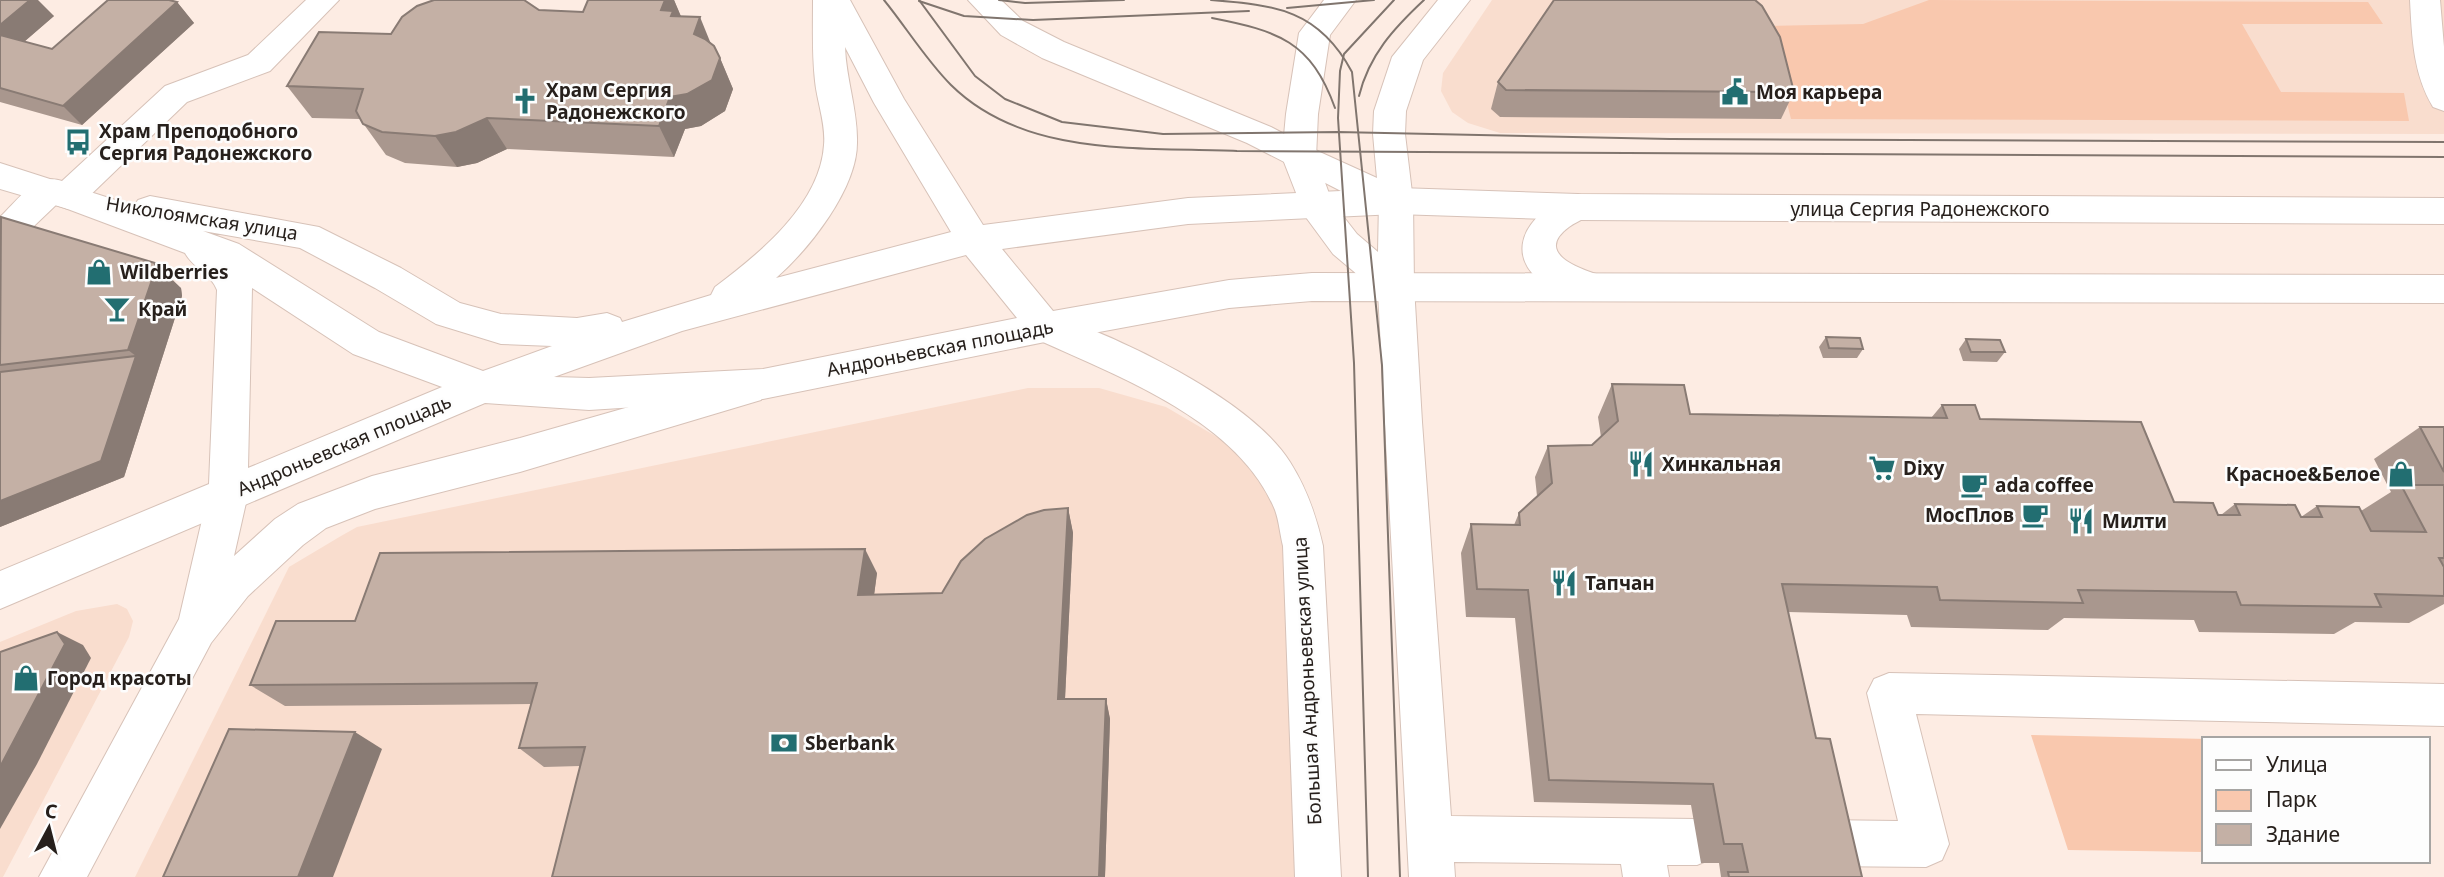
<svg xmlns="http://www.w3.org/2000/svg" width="2444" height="877" font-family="'Noto Sans',sans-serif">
<rect width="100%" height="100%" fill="#fdece3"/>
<g fill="#f9ddce">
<path d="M1492,0H2444V134L1500,133L1468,123L1452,112L1441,91L1443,73Z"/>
<path d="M1028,388H1099L1166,407L1229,444L1266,487L1290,545L1295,877H135L289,567L341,536L357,527Z"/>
<path d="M117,604L127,609L133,621L129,637L3,877H0V642L76,611Z"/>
</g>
<g fill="#f9c8ae">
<path d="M1929,0L2368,2L2383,24H2242L2281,92L2404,93L2409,121L1791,119L1768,26L1863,24Z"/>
<path d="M2031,735L2207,739H2204V852L2068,850Z"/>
</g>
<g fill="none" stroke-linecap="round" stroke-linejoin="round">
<g stroke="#d7c2b8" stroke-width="2">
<g id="minor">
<path d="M306,0H339L270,71L187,102L80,205L68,209L56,205L12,247L0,251V217C18,200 36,172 62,181L165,86L248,55Z"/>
<path d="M1324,0H1356L1330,35L1318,114L1316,157L1332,202L1357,234L1378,252L1379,201L1373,134L1374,111L1392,57L1438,0H1470L1423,60L1406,111L1405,134L1413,201L1414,286L1422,422L1451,816L1697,819L1713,826L1720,842L1713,858L1697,865H1667L1669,877H1623L1621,864L1454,862L1455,877H1409L1378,292L1333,254L1305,216L1282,157L1286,114L1299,33Z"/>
<path d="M2410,0H2440L2444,47V111L2433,107C2413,74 2412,37 2410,0Z"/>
<path d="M1578,194L1590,198L1595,207C1589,219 1580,219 1569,227C1531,255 1586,271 1606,277L1611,287L1606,297C1592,301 1583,299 1569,295C1498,272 1514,214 1578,194Z"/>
<path d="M1045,312C1116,336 1249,397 1290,462C1307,489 1316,515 1323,546L1341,877H1295L1283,546C1280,534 1279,521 1275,510C1238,419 1114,375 1032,337L1027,327L1032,317Z"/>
<path d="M748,373L761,378L767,389L761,400L520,472L375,509L326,528L303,545L248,596L211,643L87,877H39L179,619L208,494L214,482L228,477L242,482L248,494L234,556L275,519L298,504L372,476L520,438Z"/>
<path d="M1889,673L2444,684V726L1916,714L1949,844L1942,860L1926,867L1821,866L1805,859L1798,843L1805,827L1821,820L1898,821L1867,693L1874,679Z"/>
</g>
</g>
<g stroke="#d7c2b8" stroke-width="2">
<path id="major" d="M813,0H850L904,99L983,225L1188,198L1341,191L1247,143L1042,58L1001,35L968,0H1001L1023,21L1064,42L1271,127L1311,148L1399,188L1578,194L2444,198V224L1578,220L1396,214L1188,224L1002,249L1053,311L1229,280L1312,273L2444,275V303L1312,301L1229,308L1045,342L763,399L589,410L485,403L0,609V571L209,484L217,290C211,274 193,268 185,253L65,208L0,189V163L134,206L138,200L150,196L319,227L401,268L460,303L501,314L577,318L607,313L620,318L622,322L711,295L715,287C759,254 820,205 824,145C826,124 817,102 815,81C812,54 813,27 813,0ZM845,47L874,103L951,232L776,278C809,249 857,189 857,143C858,111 846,79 845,47ZM203,231L300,248L375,288L436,324L501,344L552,346L483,371L379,332L239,244ZM966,255L1017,318L763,369L589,378L554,377L682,331ZM252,288L353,354L442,387L248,468Z"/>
</g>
<use href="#minor" fill="#fff" fill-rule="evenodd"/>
<use href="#major" fill="#fff" fill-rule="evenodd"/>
<g stroke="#80756e" stroke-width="2">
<path d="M884,0C906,27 926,60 951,85C1025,158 1141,147 1237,151L2444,157"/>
<path d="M919,0L975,76L1005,99L1062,122L1163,134L1338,132L1670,139L2444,142"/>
<path d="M999,0L1025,3L1124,0"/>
<path d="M1211,0C1276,5 1319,10 1352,72L1382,365L1400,877"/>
<path d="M919,1L964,16L1033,20L1249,11"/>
<path d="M1287,8L1374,0"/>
<path d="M1212,18C1278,31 1311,41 1335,108"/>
<path d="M1359,96C1369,55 1394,28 1424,0"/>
<path d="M1368,877L1354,363L1338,118L1340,71L1344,54L1394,0"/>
</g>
</g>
<g fill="#a9978e">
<path d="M0,0L54,16L24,42L52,49L177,2L194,23L82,125L0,102Z"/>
<path d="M588,0H674L681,17L711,43L720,58L733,89L725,111L701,126L685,129L674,157L507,149L477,163L457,167L405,163L386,155L360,119L312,118L287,86L391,34L539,10L583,12Z"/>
<path d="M1498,82L1794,92L1781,119L1500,117L1491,109Z"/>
<path d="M0,218L181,288L182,296L124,477L0,527Z"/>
<path d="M1826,337L1863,349L1857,358H1823L1819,347Z"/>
<path d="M1966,339L2005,352L1997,362L1963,361L1959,349Z"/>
<path d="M1612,384L1690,414L1931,418L1942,405L1980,419L2174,502L2218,515H2221L2235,504L2301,517L2317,506L2361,511L2391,492L2374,459L2420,427H2444V604L2409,623L2355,622L2334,634L2199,632L2194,620L2064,618L2048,630L1911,627L1907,615L1788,612L1816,738L1862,877H1721L1719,863H1701L1691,805L1534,802L1515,618L1466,617L1461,553L1471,524L1514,525L1519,513L1537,496L1535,477L1548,446L1592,445L1601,437L1598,417Z"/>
<path d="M1068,508L1073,533L1065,699H1106L1110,719L1105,877H552L580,766L544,767L519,748L531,704L285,706L250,685L877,573L874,595L942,593Z"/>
</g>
<g fill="#897b74">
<path d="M30,0H38L54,16L11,53L0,42V25Z"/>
<path d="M665,0H674L683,21L687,43L661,10Z"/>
<path d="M177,2L194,23L82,125L63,106Z"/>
<path d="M700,17L713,49L694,34Z"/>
<path d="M720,58L733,89L725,111L701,126L685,129L674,157L659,126L670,97Z"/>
<path d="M487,118L507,149L477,163L457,167L435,136Z"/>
<path d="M155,263L181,288L182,296L124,477L0,527V501L136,356L128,350Z"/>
<path d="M1068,508L1073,533L1064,719L1058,699Z"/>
<path d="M865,549L877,573L871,618L858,595Z"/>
<path d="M57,632L83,645L91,658L37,764L0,829V767Z"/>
<path d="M1106,699L1110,719L1105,877H1099Z"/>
<path d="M355,732L382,749L333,877H298Z"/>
</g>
<g fill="#c4b0a5" stroke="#897b74" stroke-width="2">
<path d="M0,0H30L0,25Z"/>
<path d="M108,0H169L177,2L63,106L0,88V35L52,49Z"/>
<path d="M434,0H524L539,10L583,12L588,0H665L661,10L673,11L671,16L700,17L694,34L705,39L714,46L720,58L712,80L687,94L670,97L659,126L487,118L456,132L435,136L382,132L363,124L356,111L363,89L287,86L319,32L391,34L402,17L417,6Z"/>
<path d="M1554,0H1755L1762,6L1780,37L1794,92L1506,90L1498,82Z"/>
<path d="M1,217L155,263V271L128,350L0,365Z"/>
<path d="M1826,337L1860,338L1863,349L1829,348Z"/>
<path d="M1966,339L2000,340L2005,352H1971Z"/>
<path d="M136,356L101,461L0,501V372Z"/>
<path d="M1612,384L1684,385L1690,414L1947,418L1942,405H1975L1980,419L2141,422L2174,502L2213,503L2218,515H2240L2235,504L2295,505L2301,517H2322L2317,506L2359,507L2371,531L2426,532L2401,485H2444V558H2439L2444,567V596L2375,594L2381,607L2241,605L2236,592L2078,590L2083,603L1940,600L1937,587L1782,584L1816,738L1830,739L1862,877H1729L1728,872H1748L1742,844H1724L1713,784L1549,780L1528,590L1477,589L1471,524L1520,525L1519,513L1552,483L1548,446L1592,445L1618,421Z"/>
<path d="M2420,427H2444V472Z"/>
<path d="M1068,508L1058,699H1106L1099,877H552L585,747L519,748L537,683L250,685L276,621H355L380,553L865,549L858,595L942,593L961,561L985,539L1027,515L1044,510Z"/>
<path d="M57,632L65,644L0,767V652Z"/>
<path d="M229,729L355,732L298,877H163Z"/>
</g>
<defs>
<g id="civic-bare" transform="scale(2.1)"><path d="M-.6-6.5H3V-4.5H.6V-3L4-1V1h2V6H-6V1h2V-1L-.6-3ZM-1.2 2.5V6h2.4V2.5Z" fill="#226e71" stroke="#fdfdfd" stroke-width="2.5" paint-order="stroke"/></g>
<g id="church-bare" transform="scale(2.1)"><path d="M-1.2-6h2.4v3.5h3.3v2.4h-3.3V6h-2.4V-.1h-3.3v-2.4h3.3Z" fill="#226e71" stroke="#fdfdfd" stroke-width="2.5" paint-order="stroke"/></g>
<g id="bus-bare" transform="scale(2.1)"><path d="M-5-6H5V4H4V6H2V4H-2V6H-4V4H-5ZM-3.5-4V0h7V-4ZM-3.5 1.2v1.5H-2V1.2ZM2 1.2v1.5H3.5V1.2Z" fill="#226e71" stroke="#fdfdfd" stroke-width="2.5" paint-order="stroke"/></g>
<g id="shop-bare" transform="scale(2.1)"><path d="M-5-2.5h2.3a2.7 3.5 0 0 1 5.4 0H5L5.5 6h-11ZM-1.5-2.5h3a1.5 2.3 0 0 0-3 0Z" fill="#226e71" stroke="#fdfdfd" stroke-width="2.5" paint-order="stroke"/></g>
<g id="bar-bare" transform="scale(2.1)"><path d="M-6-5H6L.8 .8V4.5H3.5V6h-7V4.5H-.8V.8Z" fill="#226e71" stroke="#fdfdfd" stroke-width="2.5" paint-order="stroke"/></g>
<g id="restaurant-bare" transform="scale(2.1)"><path d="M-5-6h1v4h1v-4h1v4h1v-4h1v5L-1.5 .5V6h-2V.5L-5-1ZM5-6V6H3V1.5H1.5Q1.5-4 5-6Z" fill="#226e71" stroke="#fdfdfd" stroke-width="2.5" paint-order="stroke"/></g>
<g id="supermarket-bare" transform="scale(2.1)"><path d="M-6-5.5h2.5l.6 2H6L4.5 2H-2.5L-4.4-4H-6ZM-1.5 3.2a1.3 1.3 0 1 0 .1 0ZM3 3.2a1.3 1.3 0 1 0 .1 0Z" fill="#226e71" stroke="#fdfdfd" stroke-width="2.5" paint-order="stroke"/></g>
<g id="cafe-bare" transform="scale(2.1)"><path d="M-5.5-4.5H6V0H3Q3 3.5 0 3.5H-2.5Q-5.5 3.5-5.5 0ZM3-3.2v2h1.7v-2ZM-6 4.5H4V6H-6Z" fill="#226e71" stroke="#fdfdfd" stroke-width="2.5" paint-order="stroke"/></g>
<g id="bank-bare" transform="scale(2.1)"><path d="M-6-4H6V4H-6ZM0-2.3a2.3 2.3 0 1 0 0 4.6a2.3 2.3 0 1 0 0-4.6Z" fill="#226e71" stroke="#fdfdfd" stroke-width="2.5" paint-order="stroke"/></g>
</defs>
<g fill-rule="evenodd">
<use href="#civic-bare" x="1735" y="92"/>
<use href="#church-bare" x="525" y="101"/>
<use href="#bus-bare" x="78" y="142"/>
<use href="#shop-bare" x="99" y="272"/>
<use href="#bar-bare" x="117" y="309"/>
<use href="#restaurant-bare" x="1641" y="464"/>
<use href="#supermarket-bare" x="1882" y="468"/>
<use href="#shop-bare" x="2401" y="474"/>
<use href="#cafe-bare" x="1974" y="485"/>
<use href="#cafe-bare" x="2035" y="515"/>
<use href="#restaurant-bare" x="2081" y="521"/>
<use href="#restaurant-bare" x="1564" y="583"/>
<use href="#shop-bare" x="26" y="678"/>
<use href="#bank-bare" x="784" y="743"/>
</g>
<g text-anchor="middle" stroke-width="5" stroke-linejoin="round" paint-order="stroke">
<g font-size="19" font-weight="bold" fill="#27201c" stroke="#fdfdfd" text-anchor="start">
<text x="546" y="97">Храм Сергия<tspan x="546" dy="22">Радонежского</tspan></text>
<text x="1756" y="99">Моя карьера</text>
<text x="99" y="138">Храм Преподобного<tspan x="99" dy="22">Сергия Радонежского</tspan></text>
<text x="120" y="279">Wildberries</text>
<text x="138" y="316">Край</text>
<text x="1662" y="471">Хинкальная</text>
<text x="1903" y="475">Dixy</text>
<text x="2380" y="481" text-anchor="end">Красное&amp;Белое</text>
<text x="1995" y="492">ada coffee</text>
<text x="2014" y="522" text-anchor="end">МосПлов</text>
<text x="2102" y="528">Милти</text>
<text x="1585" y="590">Тапчан</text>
<text x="47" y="685">Город красоты</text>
<text x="805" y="750">Sberbank</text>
</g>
<g font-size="19" fill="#27201c" stroke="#fdfdfd">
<text x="1920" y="216">улица Сергия Радонежского</text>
<text transform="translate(202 218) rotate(9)" y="7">Николоямская улица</text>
<text transform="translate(940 348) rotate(-11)" y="7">Андроньевская площадь</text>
<text transform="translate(344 445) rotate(-23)" y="7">Андроньевская площадь</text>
<text transform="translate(1307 681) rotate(-93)" y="7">Большая Андроньевская улица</text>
</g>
</g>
<rect x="2202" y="737" width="228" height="126" fill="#fdfdfd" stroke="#a7a5a3" stroke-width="2"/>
<rect x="2216" y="760" width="35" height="10" fill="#ffffff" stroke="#a7a5a3" stroke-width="2"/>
<text x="2266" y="772" font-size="21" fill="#27201c">Улица</text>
<rect x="2216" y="790" width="35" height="21" fill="#f9c8ae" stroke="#a7a5a3" stroke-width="2"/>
<text x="2266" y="807" font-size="21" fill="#27201c">Парк</text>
<rect x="2216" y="824" width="35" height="21" fill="#c4b0a5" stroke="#a7a5a3" stroke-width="2"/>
<text x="2266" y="842" font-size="21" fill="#27201c">Здание</text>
<g transform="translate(49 828) rotate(7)" stroke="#fdfdfd" stroke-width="5" paint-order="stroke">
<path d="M0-5L12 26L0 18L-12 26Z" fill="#27201c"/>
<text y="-10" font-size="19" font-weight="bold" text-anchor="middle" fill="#27201c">С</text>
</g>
</svg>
